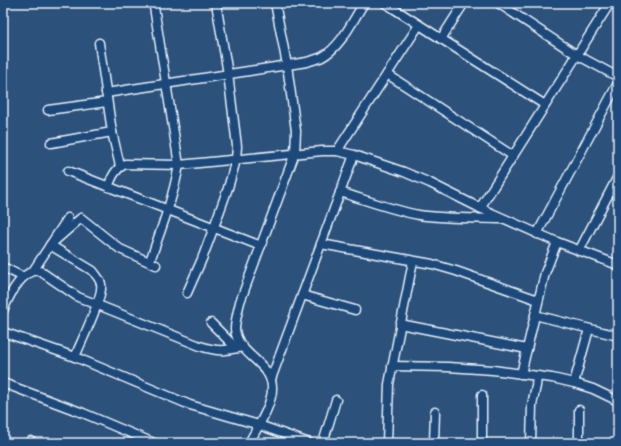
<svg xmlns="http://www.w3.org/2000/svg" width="621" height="446" font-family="Delius,sans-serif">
<rect width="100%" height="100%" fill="#2c517b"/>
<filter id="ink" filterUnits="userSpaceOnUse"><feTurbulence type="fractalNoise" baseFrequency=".025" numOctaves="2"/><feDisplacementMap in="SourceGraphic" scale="8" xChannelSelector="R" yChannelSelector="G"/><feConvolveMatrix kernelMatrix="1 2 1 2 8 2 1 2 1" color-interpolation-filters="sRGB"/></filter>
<g filter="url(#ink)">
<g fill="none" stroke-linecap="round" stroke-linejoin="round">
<g stroke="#e8f1f8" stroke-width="11">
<g id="street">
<path d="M385,3L545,105"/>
<path d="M498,3L577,55L618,77"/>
<path d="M441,39L464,3"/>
<path d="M99,43L112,132L120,166"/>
<path d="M387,74L513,156"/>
<path d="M106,93L307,62C312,60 318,59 322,57C341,47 353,20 364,3"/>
<path d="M48,110L107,102"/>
<path d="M51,143L112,132"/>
<path d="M337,151L419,25"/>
<path d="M68,171L261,246"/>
<path d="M108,187C112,177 115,169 125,164L179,165L322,151H337L354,155L404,172L430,183L480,208L557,242L618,265"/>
<path d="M340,192C366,200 392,210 419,215C446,219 475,218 502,219"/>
<path d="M480,208L610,3"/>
<path d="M537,234L618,83"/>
<path d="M321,244L432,264L456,271L538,300"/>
<path d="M579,251L618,176"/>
<path d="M151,258C162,227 173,198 179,165L154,7"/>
<path d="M3,267L23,277"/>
<path d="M33,271L68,218"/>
<path d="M187,293L202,259L214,227L228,188L236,160L237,146L228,74L216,3"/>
<path d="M302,295L355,310"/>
<path d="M3,311C8,298 19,275 34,271C36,270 38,271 40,271L78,297L200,346C219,352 223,351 243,347"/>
<path d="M535,315L618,336"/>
<path d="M211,323L236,348"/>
<path d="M400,324L527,349"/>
<path d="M3,332L75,357L190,405L259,425L309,443"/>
<path d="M75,357C80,344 104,296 101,284C100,279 96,275 93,271L50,245L81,218L120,249L156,265"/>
<path d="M392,366L448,367L493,370L552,378L574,383L593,389L618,401"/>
<path d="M521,374L541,290L545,273L557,242"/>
<path d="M271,379L354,155"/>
<path d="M3,383L83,413L154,443"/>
<path d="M574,383L589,329"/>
<path d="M482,395V443"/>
<path d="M30,443L31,441"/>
<path d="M249,443C257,428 273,404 272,387C271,362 237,355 235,329C235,321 238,311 240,302L295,153L296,131L287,65L275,3"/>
<path d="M323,443L336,400"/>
<path d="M387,443L389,384L413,261"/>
<path d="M434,443L435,412"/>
<path d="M531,443L532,405L536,386L537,376"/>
<path d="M579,443V410"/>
</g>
</g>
<use href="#street" stroke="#1f4a7a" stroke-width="8"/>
</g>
</g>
<rect width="621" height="446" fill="none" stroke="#1f4a7a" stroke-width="16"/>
<rect x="8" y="8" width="605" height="430" fill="none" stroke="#e8f1f8" stroke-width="1.5" filter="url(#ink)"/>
</svg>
